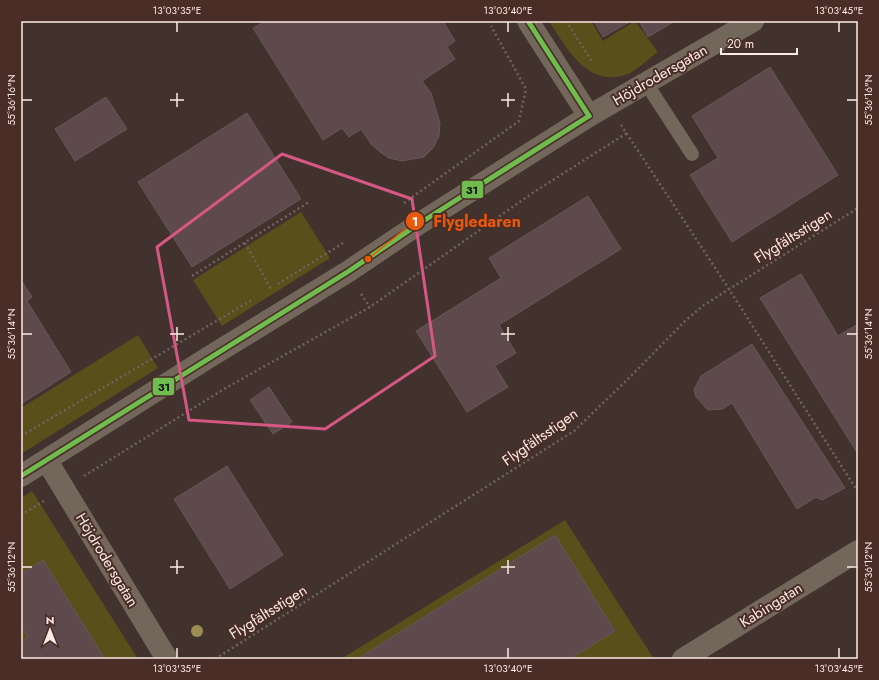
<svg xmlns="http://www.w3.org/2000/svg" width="879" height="680" font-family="Jost,sans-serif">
<rect width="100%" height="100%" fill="#41322e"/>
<g fill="#584f1b">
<path d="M549,21H591L603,41L635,21L658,52C649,58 638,70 628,74C588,89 567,49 549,21Z"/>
<path d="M301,212L330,258L222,326L193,280Z"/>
<path d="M138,335L158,368L21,454V408Z"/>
<path d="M32,491L138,659H21V498Z"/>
<path d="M565,520L654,659H341Z"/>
</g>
<g fill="#5e4a4c" stroke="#645756">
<path d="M266,21H443L455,41L447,47L455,59L422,81L431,93L440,123L439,136L433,148L424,157L402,161L389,158L380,152L371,144L361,129L349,137L342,128L323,140L253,28Z"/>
<path d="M594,21H631L603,37Z"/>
<path d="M639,21H675L648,37Z"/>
<path d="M770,67L838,175L732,242L690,175L718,158L692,116Z"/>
<path d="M106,97L127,129L75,161L55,129Z"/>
<path d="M247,113L301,199L192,267L138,182Z"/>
<path d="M588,196L621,249L499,325L516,353L495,366L508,387L467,412L416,331L501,278L489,258Z"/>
<path d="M801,274L838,336L858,324V454L760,298Z"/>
<path d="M21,280L32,297L27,301L71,372L21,404Z"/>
<path d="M752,344L845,488L822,500L816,497L797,509L732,403L723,409L708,410L696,397L694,390L701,376Z"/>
<path d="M269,387L292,422L273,434L250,400Z"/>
<path d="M227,466L283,555L230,589L174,499Z"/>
<path d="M555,535L615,631L570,659H357Z"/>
<path d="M43,560L105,659H21V641L28,637L21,625V574Z"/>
</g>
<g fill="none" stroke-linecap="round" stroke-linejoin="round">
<g stroke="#6f635b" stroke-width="2.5" stroke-dasharray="2 3" stroke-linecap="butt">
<path d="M566,21L593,63"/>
<path d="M621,125L729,289L858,492"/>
<path d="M404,203L519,121L526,89L491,26"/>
<path d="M245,243L271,289"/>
<path d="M192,276L309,202"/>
<path d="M278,284L343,243"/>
<path d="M361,294L370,307"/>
<path d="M21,436L252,300"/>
<path d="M84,476L224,389L370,307L534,192L627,133"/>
<path d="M21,515L44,501"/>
<path d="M215,659L574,431L631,376L685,321L704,305L858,208"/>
</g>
<path stroke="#73665a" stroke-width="14" d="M646,83L692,154"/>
<g stroke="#73665a" stroke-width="22">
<path d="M528,21L589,116"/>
<path d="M47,461L167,659"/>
<path d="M21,476L206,359L349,271L420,223L589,116L753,21"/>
<path d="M683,659L858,551"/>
</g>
<g stroke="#492d26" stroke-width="8">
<g id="bus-1">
<path d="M528,21L589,116"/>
<path d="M21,476L349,271L420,223L589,116"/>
</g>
</g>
<use href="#bus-1" stroke="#6fbd4e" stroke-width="5"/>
</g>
<circle fill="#9c8d50" cx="197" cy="631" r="6"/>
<path fill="none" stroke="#d45784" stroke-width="3" stroke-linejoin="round" d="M282,154L412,199L435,356L325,429L189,420L157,247Z"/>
<path fill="none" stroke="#fdeae5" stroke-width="1.5" d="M177,22V32M508,22V32M839,22V32M177,93V107M508,93V107M22,100H32M170,100H184M501,100H515M847,100H857M177,327V341M508,327V341M22,334H32M170,334H184M501,334H515M847,334H857M177,560V574M508,560V574M22,567H32M170,567H184M501,567H515M847,567H857M177,648V658M508,648V658M839,648V658"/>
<g text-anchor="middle" stroke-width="4" stroke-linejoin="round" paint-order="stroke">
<g font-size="15" fill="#fdeae5" stroke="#492d26">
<text transform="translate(660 75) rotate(-30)" y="5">Höjdrodersgatan</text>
<text transform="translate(793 236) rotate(-32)" y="5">Flygfältsstigen</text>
<text transform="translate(540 437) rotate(-35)" y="5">Flygfältsstigen</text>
<text transform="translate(107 560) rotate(59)" y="5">Höjdrodersgatan</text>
<text transform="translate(771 605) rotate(-32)" y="5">Kabingatan</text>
<text transform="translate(268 612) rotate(-32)" y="5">Flygfältsstigen</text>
</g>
</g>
<path fill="none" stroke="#e8590c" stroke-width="1.5" d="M368 259L415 221"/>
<g fill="#e8590c" stroke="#492d26" stroke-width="1.5">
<circle cx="368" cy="259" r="4"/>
<circle cx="415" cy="221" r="10"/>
</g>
<g font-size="12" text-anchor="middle" font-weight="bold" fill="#fff">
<text x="415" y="226">1</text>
</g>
<g font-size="16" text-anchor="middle" font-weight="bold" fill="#e8590c" stroke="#492d26" stroke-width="4" stroke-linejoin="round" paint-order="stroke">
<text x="477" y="227">Flygledaren</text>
</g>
<g stroke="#492d26" stroke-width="1.5">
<rect x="461" y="180" width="23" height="19" rx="4" fill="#6fbd4e"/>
<rect x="152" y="377" width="23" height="19" rx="4" fill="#6fbd4e"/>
</g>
<g font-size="11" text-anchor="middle" font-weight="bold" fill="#111">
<text x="472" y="194">31</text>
<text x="164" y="391">31</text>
</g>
<rect width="879" height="680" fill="none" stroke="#492d26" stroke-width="44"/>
<g transform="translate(50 630)" stroke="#492d26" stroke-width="3" paint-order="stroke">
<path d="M0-3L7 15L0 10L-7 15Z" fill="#fdeae5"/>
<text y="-6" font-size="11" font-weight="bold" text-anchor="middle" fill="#fdeae5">N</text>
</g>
<path d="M721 48v6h76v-6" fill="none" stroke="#fdeae5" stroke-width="2"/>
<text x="727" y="48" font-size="12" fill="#fdeae5" stroke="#492d26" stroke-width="3" paint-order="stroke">20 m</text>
<rect x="22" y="22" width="835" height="636" fill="none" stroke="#fdeae5" stroke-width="1.5"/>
<g font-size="10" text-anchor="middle" fill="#fdeae5">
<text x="177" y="14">13°03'35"E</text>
<text x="508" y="14">13°03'40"E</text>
<text x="839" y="14">13°03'45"E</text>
<text transform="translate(11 100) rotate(-90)" y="4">55°36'16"N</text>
<text transform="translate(868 100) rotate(-90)" y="4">55°36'16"N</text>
<text transform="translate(11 334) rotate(-90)" y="4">55°36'14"N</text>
<text transform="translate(868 334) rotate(-90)" y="4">55°36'14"N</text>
<text transform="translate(11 567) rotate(-90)" y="4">55°36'12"N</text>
<text transform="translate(868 567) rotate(-90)" y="4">55°36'12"N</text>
<text x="177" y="672">13°03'35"E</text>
<text x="508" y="672">13°03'40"E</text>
<text x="839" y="672">13°03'45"E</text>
</g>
</svg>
